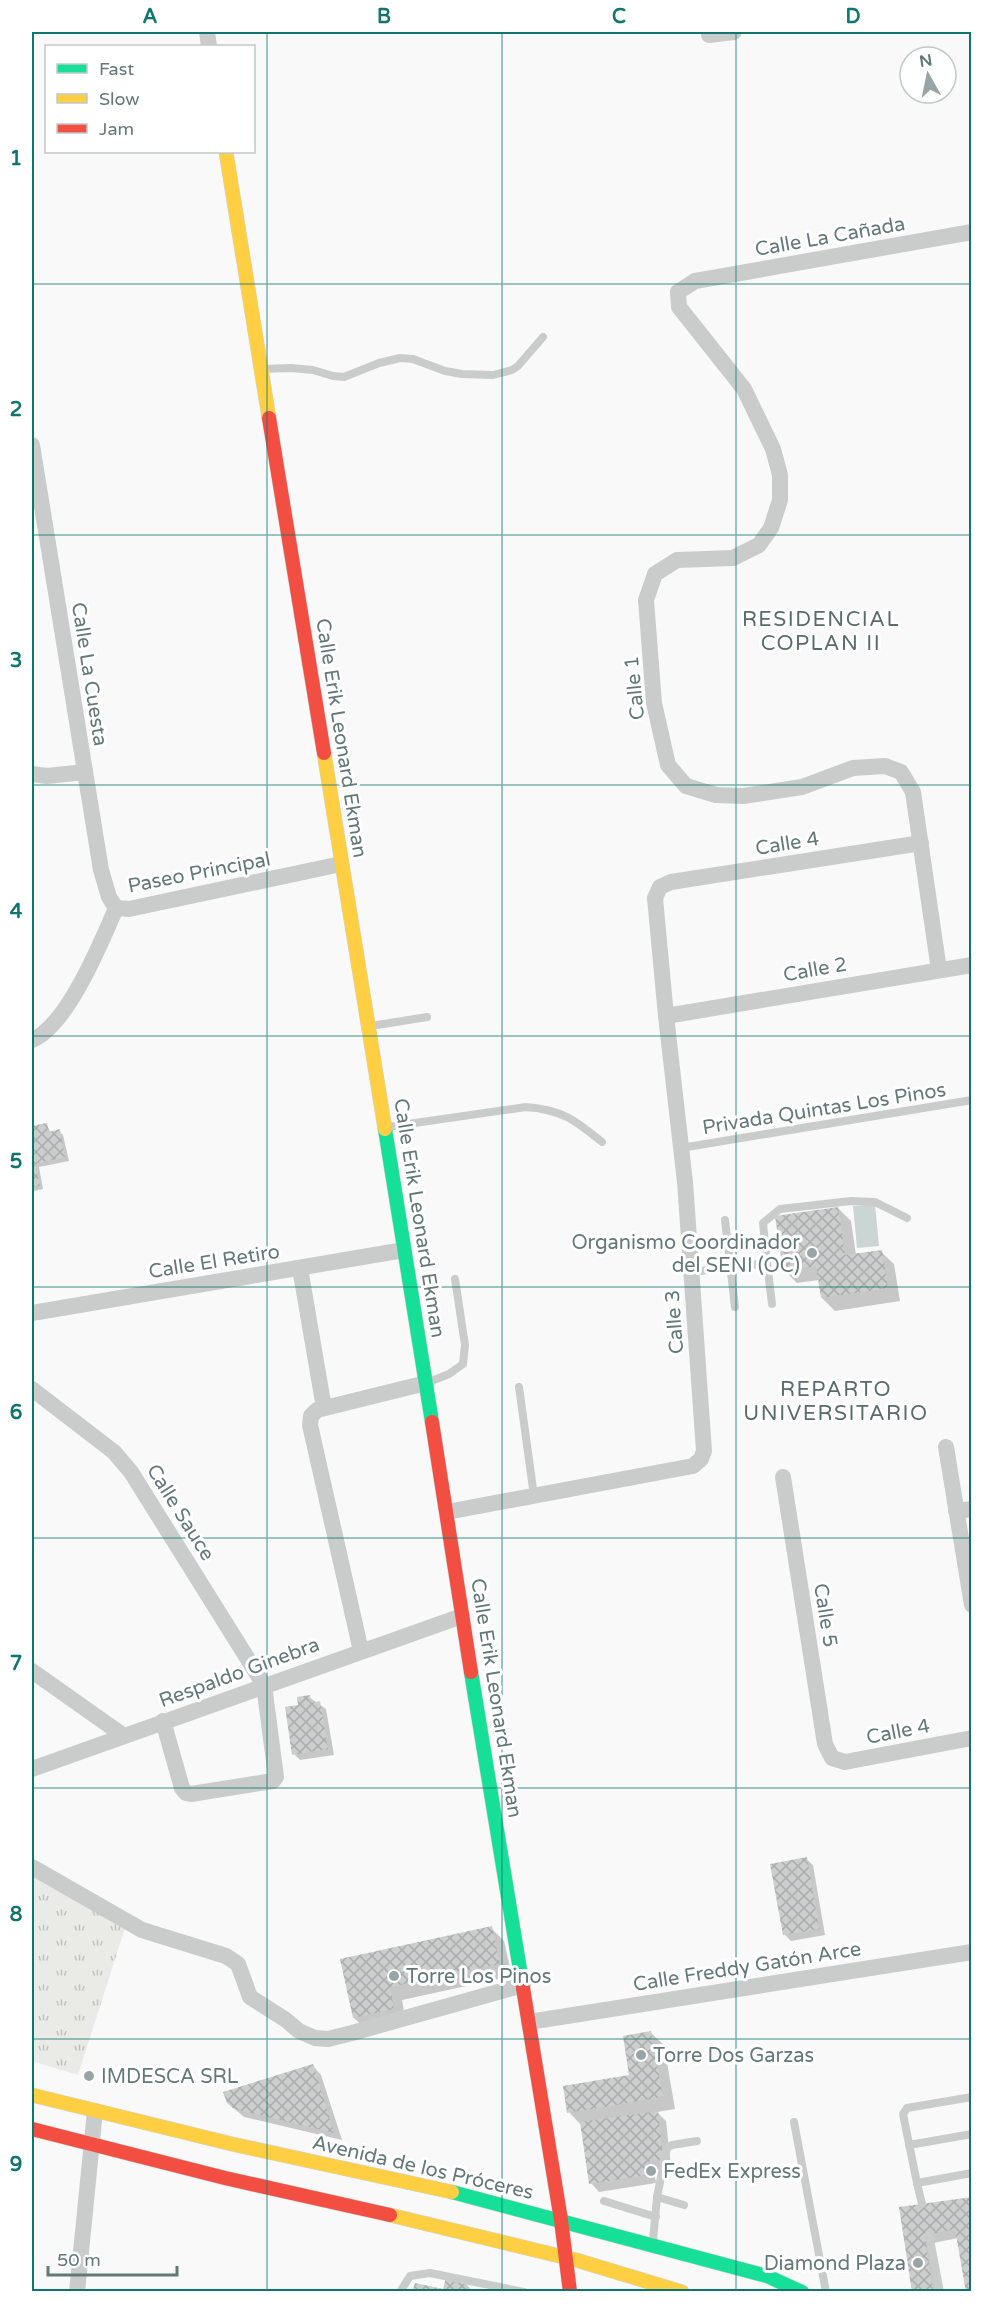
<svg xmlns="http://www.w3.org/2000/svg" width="1003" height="2323" font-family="'Varela Round',sans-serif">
<defs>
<pattern id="grass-tufts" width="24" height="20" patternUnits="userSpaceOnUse" patternTransform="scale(1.5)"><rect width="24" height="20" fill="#eaeae6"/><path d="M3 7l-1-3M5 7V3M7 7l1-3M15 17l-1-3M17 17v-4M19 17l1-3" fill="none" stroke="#c1c2bf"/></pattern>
<pattern id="building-cross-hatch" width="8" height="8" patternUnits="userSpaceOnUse" patternTransform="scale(1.5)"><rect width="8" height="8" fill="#cccece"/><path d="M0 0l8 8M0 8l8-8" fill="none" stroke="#a9acac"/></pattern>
</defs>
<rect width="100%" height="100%" fill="#f9f9f9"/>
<path fill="url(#grass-tufts)" d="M32,1870L126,1925L78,2075L32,2061Z"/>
<path fill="#cbd5d3" d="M875,1204L879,1246L857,1248L853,1206Z"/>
<g fill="#0003">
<path d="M46,1124L51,1133L59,1131L63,1135L69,1161L39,1167L43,1189L34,1191L32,1189V1127Z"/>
<path d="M838,1208L851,1221L856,1255L881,1252L894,1264L900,1301L835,1311L822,1298L819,1280L797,1283L784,1270Z"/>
<path d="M309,1697L326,1709L334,1755L300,1760L294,1754L300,1706Z"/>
<path d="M806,1859L813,1865L825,1935L791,1941L784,1934Z"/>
<path d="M491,1928L504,1941L512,1976L402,2000L406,2022L367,2030L354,2018L342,1960Z"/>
<path d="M651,2033L664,2045L675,2109L657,2112L666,2121L671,2167L654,2170L656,2183L599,2192L591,2183L582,2126L569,2112L631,2076Z"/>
<path d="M313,2066L321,2075L342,2140L244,2117L231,2106Z"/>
<path d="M972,2198L958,2238L933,2243L940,2292H914L900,2209Z"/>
<path d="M466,2284L473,2292H414L444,2291Z"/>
</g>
<g fill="url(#building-cross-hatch)">
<path d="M47,1123L49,1132L60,1129L65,1157L35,1164L40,1186L32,1187V1126Z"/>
<path d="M838,1207L845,1255L882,1250L888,1288L821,1298L816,1266L783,1271L775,1216Z"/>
<path d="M310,1695L311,1703L320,1701L328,1749L292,1755L285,1707L298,1705L297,1697Z"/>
<path d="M807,1857L819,1929L783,1935L770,1864Z"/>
<path d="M492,1926L500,1964L390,1987L394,2009L353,2018L340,1959Z"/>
<path d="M651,2031L663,2097L567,2113L563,2086L629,2075L623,2036Z"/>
<path d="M313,2064L334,2133L234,2109L227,2103L223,2092Z"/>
<path d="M658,2111L663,2159L646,2162L648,2175L589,2184L580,2122Z"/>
<path d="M972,2197V2292H966L955,2229L925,2235L933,2292H912L899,2207Z"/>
<path d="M446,2278L467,2283L466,2292H412L415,2283L443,2289Z"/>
</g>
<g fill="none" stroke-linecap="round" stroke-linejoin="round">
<g stroke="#d2d4d5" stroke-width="15">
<g id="fast">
<path d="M385,1129L432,1422"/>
<path d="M471,1672L523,1988"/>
<path d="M452,2192L767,2276L802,2292"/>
</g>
</g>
<g stroke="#d2d4d5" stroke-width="15">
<g id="slow">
<path d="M226,152L269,418"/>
<path d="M324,753L385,1129"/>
<path d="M32,2095L232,2144L452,2192"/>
<path d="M390,2215L576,2260L682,2292"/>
</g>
</g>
<g stroke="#d2d4d5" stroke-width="15">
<g id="jam">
<path d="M269,418L324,753"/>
<path d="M432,1422L471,1672"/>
<path d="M523,1988L561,2220L570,2292"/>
<path d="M32,2129L225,2178L390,2215"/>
</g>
</g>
<g stroke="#cacccc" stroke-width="8">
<path d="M263,369L291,368L313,370L333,376L344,377L379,363L400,358L413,359L445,371L462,374L493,375L512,370L518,366L543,337"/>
<path d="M371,1026L427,1017"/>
<path d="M387,1127L526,1107C563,1110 575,1120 602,1142"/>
<path d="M681,1148L972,1100"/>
<path d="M725,1220L735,1307"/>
<path d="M767,1263L772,1304"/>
<path d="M692,1272L767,1263L763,1223L780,1209L851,1201L875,1202L907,1218"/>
<path d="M429,1382L449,1374L463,1364L465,1345L455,1279"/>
<path d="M519,1387L534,1496"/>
<path d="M794,2122L826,2292"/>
<path d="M909,2145L972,2134"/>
<path d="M917,2183L903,2114L907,2108L972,2097"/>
<path d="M657,2197L684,2205"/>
<path d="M604,2201L656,2217"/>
<path d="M922,2204L917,2183L972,2173"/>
<path d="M929,2234L940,2292"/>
<path d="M653,2241L657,2197L667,2148L672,2145L697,2141"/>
<path d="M400,2292L410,2276L430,2273L524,2292"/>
</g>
<g stroke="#cacccc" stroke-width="16">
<path d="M207,32L209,46"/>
<path d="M709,35L734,32"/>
<path d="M32,445L101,870L109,897L116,908"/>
<path d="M32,774L47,776L85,772"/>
<path d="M939,970L913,792L901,772L885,766L853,768L802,787L743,796L716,795L686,786L668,765L654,703L646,600L655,574L677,560L733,558L759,545L771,528L780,500V475L773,449L744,389L679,307L678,292L695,281L972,232"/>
<path d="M666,1016L972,965"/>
<path d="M32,1040C67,1026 101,943 116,908L129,909L341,864"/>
<path d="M300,1268L324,1408"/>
<path d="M32,1313L404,1250"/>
<path d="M32,1389L114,1452L131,1472L264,1685L276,1777L273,1781L191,1794L186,1793L182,1788L163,1721"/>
<path d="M946,1447L972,1605"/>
<path d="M783,1477L825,1744L832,1758L845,1762L972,1738"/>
<path d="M956,1511L972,1509"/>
<path d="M447,1512L693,1466L701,1459L704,1451L685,1182L666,1016L655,898L660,887L671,882L921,843"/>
<path d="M361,1651L310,1425L311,1416L317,1410L426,1383"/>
<path d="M32,1671L124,1736"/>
<path d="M32,1769L462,1616"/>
<path d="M32,1867L142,1930L226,1956L238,1964L250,1997L286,2020L299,2031L315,2038L328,2039L352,2033L523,1985"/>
<path d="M529,2022L972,1952"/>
<path d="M77,2292L95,2111"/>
</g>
<use href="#fast" stroke="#16e098" stroke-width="14"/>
<use href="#slow" stroke="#ffcf43" stroke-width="14"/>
<use href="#jam" stroke="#f24e42" stroke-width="14"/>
</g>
<path fill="none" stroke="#0f766e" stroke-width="1.5" stroke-opacity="0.55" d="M267,32V2292M502,32V2292M736,32V2292M32,284H972M32,535H972M32,785H972M32,1036H972M32,1287H972M32,1538H972M32,1788H972M32,2039H972"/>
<g fill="#98a5a6" stroke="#fff" stroke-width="2">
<circle cx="812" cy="1253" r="6"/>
<circle cx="394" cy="1976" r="6"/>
<circle cx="641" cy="2055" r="6"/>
<circle cx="89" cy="2076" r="6"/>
<circle cx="651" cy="2171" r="6"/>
<circle cx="918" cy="2263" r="6"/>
</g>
<g text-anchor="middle" stroke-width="6" stroke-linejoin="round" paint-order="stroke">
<g font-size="20" fill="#637879" stroke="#fff">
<text transform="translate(830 236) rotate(-10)" y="7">Calle La Cañada</text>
<text transform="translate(90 674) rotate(81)" y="7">Calle La Cuesta</text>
<text transform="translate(634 688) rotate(-96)" y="7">Calle 1</text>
<text transform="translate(342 738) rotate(81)" y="7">Calle Erik Leonard Ekman</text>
<text transform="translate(787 843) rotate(-9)" y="7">Calle 4</text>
<text transform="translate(199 872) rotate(-11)" y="7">Paseo Principal</text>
<text transform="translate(815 969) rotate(-10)" y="7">Calle 2</text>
<text transform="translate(824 1108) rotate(-9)" y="7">Privada Quintas Los Pinos</text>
<text transform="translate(420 1218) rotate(81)" y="7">Calle Erik Leonard Ekman</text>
<text transform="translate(214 1261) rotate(-9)" y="7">Calle El Retiro</text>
<text transform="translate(674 1322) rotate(-94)" y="7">Calle 3</text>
<text transform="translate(181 1512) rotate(58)" y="7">Calle Sauce</text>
<text transform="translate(826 1615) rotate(81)" y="7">Calle 5</text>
<text transform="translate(239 1672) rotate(-20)" y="7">Respaldo Ginebra</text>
<text transform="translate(497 1698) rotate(81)" y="7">Calle Erik Leonard Ekman</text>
<text transform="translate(898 1731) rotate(-11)" y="7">Calle 4</text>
<text transform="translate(747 1966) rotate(-9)" y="7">Calle Freddy Gatón Arce</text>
<text transform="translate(423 2167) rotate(13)" y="7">Avenida de los Próceres</text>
</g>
<g font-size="20" fill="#637879" stroke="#fff" text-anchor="start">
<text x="800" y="1249" text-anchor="end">Organismo Coordinador<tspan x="800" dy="23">del SENI (OC)</tspan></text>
<text x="406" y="1983">Torre Los Pinos</text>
<text x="653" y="2062">Torre Dos Garzas</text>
<text x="101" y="2083">IMDESCA SRL</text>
<text x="663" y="2178">FedEx Express</text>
<text x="906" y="2270" text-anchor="end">Diamond Plaza</text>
</g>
<g font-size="21" letter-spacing="1.5" fill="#596b6b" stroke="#fff">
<text x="821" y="626">RESIDENCIAL<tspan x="821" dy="24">COPLAN II</tspan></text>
<text x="836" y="1396">REPARTO<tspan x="836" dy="24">UNIVERSITARIO</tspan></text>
</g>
</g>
<rect width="1003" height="2323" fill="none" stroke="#ffffff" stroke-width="66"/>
<rect x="45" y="45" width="210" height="108" fill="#ffffff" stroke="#c1c9c9" stroke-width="1.5"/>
<rect x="57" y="64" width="30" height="9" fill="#16e098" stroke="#c1c9c9" stroke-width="1.5"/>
<text x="99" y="75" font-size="18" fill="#637879">Fast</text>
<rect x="57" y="94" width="30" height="9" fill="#ffcf43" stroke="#c1c9c9" stroke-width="1.5"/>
<text x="99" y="105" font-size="18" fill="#637879">Slow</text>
<rect x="57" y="124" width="30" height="9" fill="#f24e42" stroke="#c1c9c9" stroke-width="1.5"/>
<text x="99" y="135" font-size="18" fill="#637879">Jam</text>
<g transform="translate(928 75) rotate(351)"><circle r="28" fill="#ffffff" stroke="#c1c9c9" stroke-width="1.5"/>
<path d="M0-4.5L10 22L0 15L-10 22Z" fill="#98a5a6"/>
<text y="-9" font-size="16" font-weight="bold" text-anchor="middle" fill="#637879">N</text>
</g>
<path d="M48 2266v9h129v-9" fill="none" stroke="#637879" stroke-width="3"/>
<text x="57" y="2266" font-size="18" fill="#637879" stroke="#ffffff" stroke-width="4.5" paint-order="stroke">50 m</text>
<rect x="33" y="33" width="937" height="2257" fill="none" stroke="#0f766e" stroke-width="2"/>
<g font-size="20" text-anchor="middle" font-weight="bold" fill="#0f766e">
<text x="150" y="23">A</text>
<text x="384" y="23">B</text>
<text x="619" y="23">C</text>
<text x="853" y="23">D</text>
<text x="16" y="165">1</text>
<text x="16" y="416">2</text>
<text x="16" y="667">3</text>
<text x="16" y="918">4</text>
<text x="16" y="1168">5</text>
<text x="16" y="1419">6</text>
<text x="16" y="1670">7</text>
<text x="16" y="1921">8</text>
<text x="16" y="2171">9</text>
</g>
</svg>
